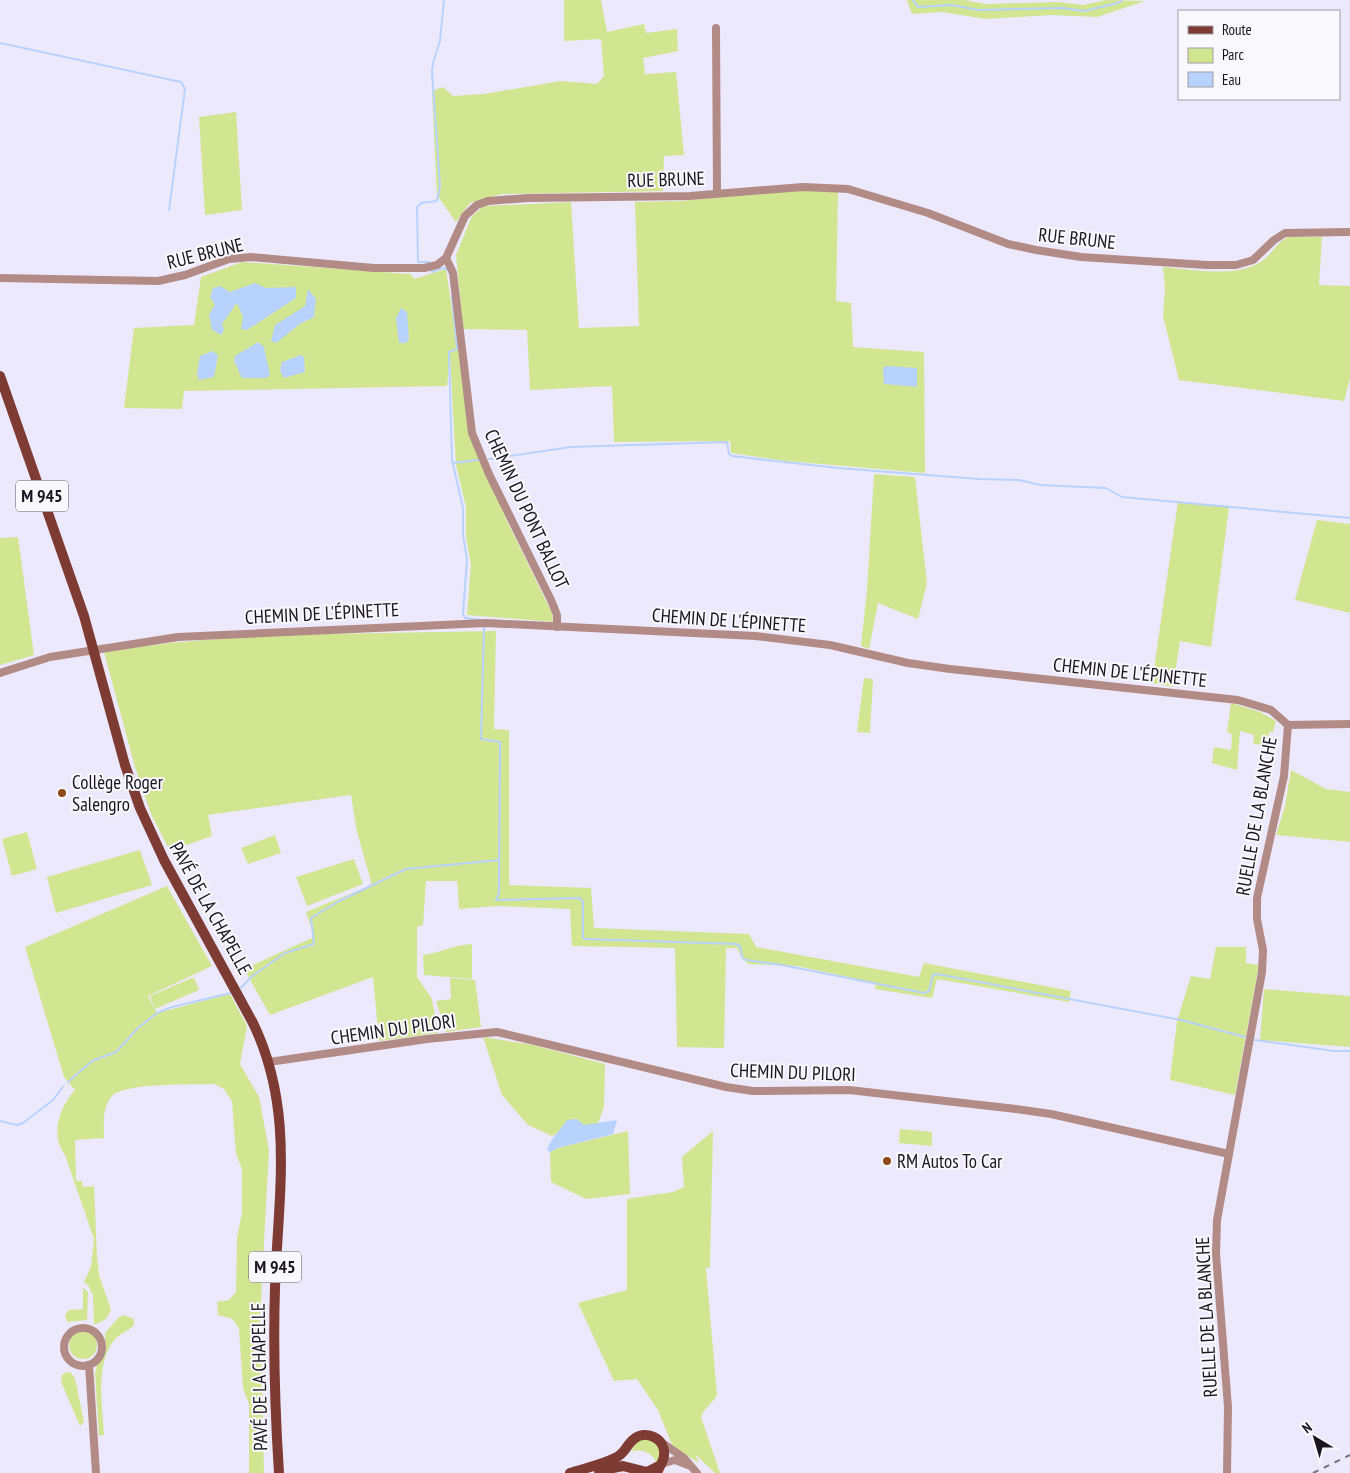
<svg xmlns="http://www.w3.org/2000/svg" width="1350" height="1473" font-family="'PT Sans Narrow',sans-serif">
<rect width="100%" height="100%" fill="#ede9fd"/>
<g fill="#d2e591">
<path d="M564,0H601L607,32L644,24L646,33L677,29L678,51L643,58L645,74L676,72L684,155L664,156L663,191L502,194L470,203L456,222L437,195L432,91L443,87L453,96L484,94L561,81L597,84L604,76L601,39L564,41Z"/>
<path d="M907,0H964L986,4L1058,2L1083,5L1106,0L1145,1L1097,17L1052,15L985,19L943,12L912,14Z"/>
<path d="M236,112L242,210L205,215L199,117Z"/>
<path d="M815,189L838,192L836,301L851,303L853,347L924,352L925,473L786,461L731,453L730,441L614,442L612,386L530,390L527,330L463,329L456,255L472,216L484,206L571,202L579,328L639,326L635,202L680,201Z"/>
<path d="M1288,237H1322L1319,285L1350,286V378L1344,401L1179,380L1163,316L1165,289L1163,267C1194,269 1235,279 1262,261C1272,254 1275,244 1288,237Z"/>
<path d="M242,262L411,274L414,279L446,269L471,437L507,521L552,613L553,622L467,615L471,565L466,537V507L456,465L450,357L447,386L184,391L182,409L124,408L134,328L194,325L201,277Z"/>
<path d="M874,474L915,477L927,583L918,619L878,603L869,649L861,646L867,590Z"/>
<path d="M1178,501L1229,507L1211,647L1180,641L1173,687L1152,683Z"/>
<path d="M1317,520L1350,524V613L1295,600Z"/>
<path d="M18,537L34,655L0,665V538Z"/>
<path d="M496,631L494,729L509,730V885L591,888L594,928L749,934L756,947L919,977L924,963L1071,991L1069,1002L937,979L932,998L875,989L876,983L797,966L749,964L742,959L737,948H726L724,1048L677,1047L675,948L572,946L570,909L498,906L459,909L457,881H426L423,925L417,927V977L432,999L438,1033L379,1041L373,977L270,1015L244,969L314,937L306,912L372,885L357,832L351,795L208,815L212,836L170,851L151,814L135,767L104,652L169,643L268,635Z"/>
<path d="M864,678L873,679L870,733L857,732Z"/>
<path d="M1231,703L1260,712L1276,721L1273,732H1270L1263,745L1253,744L1254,735L1240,731L1237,770L1212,763L1214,747L1231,750L1232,735L1227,732Z"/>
<path d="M1291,770L1326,789L1350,792V842L1276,835L1285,806Z"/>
<path d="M27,832L37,869L12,876L2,839Z"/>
<path d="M275,835L281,853L248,864L241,848Z"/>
<path d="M140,850L152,885L56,913L47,877Z"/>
<path d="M354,859L363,884L307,906L296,877Z"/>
<path d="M167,886L212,966L148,996L157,1013L230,994L247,1026L240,1064L259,1097L269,1150L260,1318L264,1473H249V1404L243,1388L239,1329L233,1319L218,1315L217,1302L229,1300L236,1292L237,1237L242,1213V1169L236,1154L232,1101L224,1089L214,1084C194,1085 122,1082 111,1097C102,1109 104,1124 104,1138L75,1140L76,1181H82L83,1187L94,1186L97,1256L99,1275L111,1310L106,1319L94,1325L93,1295L88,1285L84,1282L91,1267L94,1239L65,1155C50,1135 59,1108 75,1090L64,1077L25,947Z"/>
<path d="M472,944V979L424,975L423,955C443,952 452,945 472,944Z"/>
<path d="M1216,947H1246V963L1259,965L1235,1095L1170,1080L1177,1021L1191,976L1210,979Z"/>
<path d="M194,977L199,990L155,1009L150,996Z"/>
<path d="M450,978L475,980L481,1027L446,1032L436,1001L451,999Z"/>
<path d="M1264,989L1350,996V1047L1260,1040Z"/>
<path d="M483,1037L533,1045L605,1064L604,1107L598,1123L560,1131L552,1136L528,1125L502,1095Z"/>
<path d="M900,1129L932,1132V1146L899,1143Z"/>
<path d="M628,1131L630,1194L586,1199L551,1182L550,1152L558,1148Z"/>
<path d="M713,1131L710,1267L706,1268L717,1395C712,1404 704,1408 701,1417L720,1473H715L695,1454L699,1463L673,1447L658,1410L637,1379L614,1381L578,1303L627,1290V1199L673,1192L684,1187L682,1157Z"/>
<path d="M83,1288L88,1292L87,1320L67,1322L65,1315L69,1310L83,1309Z"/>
<path d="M124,1315L134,1319V1325C128,1332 120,1333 115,1339C94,1364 103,1406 104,1435L99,1436L95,1373L97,1365L106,1351L105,1333L119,1317Z"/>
<circle cx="83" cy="1345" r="14"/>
<path d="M70,1372L75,1378L84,1422L80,1426L62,1384L61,1377L64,1373Z"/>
<path d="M647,1439L658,1445L660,1454L657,1463C652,1453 642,1448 631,1452L637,1441Z"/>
</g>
<g fill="#b7d2fd">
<path d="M255,283L266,288L296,287V298L247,330L241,329L243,317L237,303L222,324L224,330L221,335L212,330L209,314L215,305L210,297L213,288L220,286L230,292Z"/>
<path d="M308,289L316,299L314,317L300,324L276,343L271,341L275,325L305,306Z"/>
<path d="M401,308L407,312L409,339L406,343H399L396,318Z"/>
<path d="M258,342L264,347L270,375L266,378H242L234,361L235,356Z"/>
<path d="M212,351L218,355L214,377L199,380L197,374L200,356Z"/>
<path d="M301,355L304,357L305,372L284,378L280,371L282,362Z"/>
<path d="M886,366L917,368V387L884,384L883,368Z"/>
<path d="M577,1119L584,1125L617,1120L613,1134L558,1148L550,1152L547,1150C552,1136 559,1132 567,1120Z"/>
</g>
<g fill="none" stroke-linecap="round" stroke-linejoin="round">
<g stroke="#b7d2fd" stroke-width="2">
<path d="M913,0L918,7L952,5L978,10L1063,8L1084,11L1118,3L1122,0"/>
<path d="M0,43L181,82L185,89L169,210"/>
<path d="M429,262H418L417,207L421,203L437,201L440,186L432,72L433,63L440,41L444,0"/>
<path d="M431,269L432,272L443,268L448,270"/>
<path d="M452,296L457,349L449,352L452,460L463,508V535L467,559L463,614L465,618L480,620"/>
<path d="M489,459L571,447L727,442L729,454L732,456L838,468L979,479L1019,480L1041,485L1106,488L1122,497L1350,518"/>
<path d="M453,463L478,460"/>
<path d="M484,628L481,739L500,742L499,893L496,900L580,898L583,902V938L586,939L736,944L740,946L742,957L746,960L782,965L924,993L929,991L933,975L937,974L1181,1020L1245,1037"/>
<path d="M241,988L251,977L285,953L314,944L311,918L339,901L406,869L499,860"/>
<path d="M1255,1040L1334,1051H1350"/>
<path d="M68,1082L92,1061L116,1052L138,1028L157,1013L172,1007L231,993"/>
<path d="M0,1121L17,1125L23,1123L53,1100L63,1087"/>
</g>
<g stroke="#b38b86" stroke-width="8">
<path d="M716,28L717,193"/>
<path d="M446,258L453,273L472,433L489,474L551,600L557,615V627"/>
<path d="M0,278L158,281L185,275L229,259L251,257L374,268H424L437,265L446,258L465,216L477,205L488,201L528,198L690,196L803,187L848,189L928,213L1008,244L1036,250L1081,257L1207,265H1236L1253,260L1274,240L1285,233L1350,232"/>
<path d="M0,673L50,657L178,637L486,623L755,636L830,645L908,663L950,669L1238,700L1271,710L1288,725L1350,724"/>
<path d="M269,1062L427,1039L497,1032L726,1087L753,1091L849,1090L1016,1109L1051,1114L1229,1154"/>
<circle cx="83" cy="1347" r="19"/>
<path d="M89,1365L96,1473"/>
<path d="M661,1442L684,1458L697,1473"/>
<path d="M661,1464L675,1460L688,1465"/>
<path d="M1227,1473L1228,1407L1216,1254L1217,1220L1262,972L1263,950L1257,919V898L1284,776L1288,725"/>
</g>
<g stroke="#7d3b33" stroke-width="10">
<path d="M0,376L84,616L125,765L140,808L164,860L253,1023C295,1110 278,1195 275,1288C273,1349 275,1411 279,1473"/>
<path d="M599,1471L623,1466L647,1472L659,1466"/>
<path d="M570,1473C585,1468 601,1465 615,1458C625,1454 626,1445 634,1439C646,1429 666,1439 664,1455C664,1461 659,1467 657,1473"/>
</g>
<path stroke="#767280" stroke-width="2" stroke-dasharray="6 6" stroke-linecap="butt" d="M1313,1473L1350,1455"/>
</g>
<g fill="#8c491b" stroke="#f9f8fd" stroke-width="2">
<circle cx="62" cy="793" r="5"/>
<circle cx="887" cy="1161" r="5"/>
</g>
<g text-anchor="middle" stroke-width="4" stroke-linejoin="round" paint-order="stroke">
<g fill="#f9f8fd" stroke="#5c5a62" stroke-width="1">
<rect x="16" y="480.5" width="52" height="31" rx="4"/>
<rect x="249" y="1251.5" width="52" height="31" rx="4"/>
</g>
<g font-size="18" font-weight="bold" fill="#19161f">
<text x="42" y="502">M 945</text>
<text x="275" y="1273">M 945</text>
</g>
<g font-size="19" fill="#19161f" stroke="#f9f8fd">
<text transform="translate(666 179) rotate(-2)" y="7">RUE BRUNE</text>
<text transform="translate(1077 238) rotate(6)" y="7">RUE BRUNE</text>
<text transform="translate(205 253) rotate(-14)" y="7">RUE BRUNE</text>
<text transform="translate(527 509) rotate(65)" y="7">CHEMIN DU PONT BALLOT</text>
<text transform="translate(322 613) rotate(-3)" y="7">CHEMIN DE L'ÉPINETTE</text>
<text transform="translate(729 620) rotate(4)" y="7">CHEMIN DE L'ÉPINETTE</text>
<text transform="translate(1130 672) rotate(6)" y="7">CHEMIN DE L'ÉPINETTE</text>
<text transform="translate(1256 816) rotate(-80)" y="7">RUELLE DE LA BLANCHE</text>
<text transform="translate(211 908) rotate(61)" y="7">PAVÉ DE LA CHAPELLE</text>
<text transform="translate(393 1029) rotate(-8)" y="7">CHEMIN DU PILORI</text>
<text transform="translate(793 1072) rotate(2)" y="7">CHEMIN DU PILORI</text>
<text transform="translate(1206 1317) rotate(-93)" y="7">RUELLE DE LA BLANCHE</text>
<text transform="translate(259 1377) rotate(-91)" y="7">PAVÉ DE LA CHAPELLE</text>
</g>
<g font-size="19" fill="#19161f" stroke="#f9f8fd" text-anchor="start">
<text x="72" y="789">Collège Roger<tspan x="72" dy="22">Salengro</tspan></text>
<text x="897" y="1168">RM Autos To Car</text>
</g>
</g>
<rect x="1178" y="10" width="162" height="90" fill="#f9f8fd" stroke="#9f9ea4"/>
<rect x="1188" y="26" width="25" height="8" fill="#7d3b33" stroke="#9f9ea4"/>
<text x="1222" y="35" font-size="15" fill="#19161f">Route</text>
<rect x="1188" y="48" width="25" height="15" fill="#d2e591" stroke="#9f9ea4"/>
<text x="1222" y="60" font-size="15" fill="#19161f">Parc</text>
<rect x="1188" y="72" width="25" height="15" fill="#b7d2fd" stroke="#9f9ea4"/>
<text x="1222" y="85" font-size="15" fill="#19161f">Eau</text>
<g transform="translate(1315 1438) rotate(322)" stroke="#f9f8fd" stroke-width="4" paint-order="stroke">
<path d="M0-4L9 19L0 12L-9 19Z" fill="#19161f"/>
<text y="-8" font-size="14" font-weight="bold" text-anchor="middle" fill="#19161f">N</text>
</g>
</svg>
